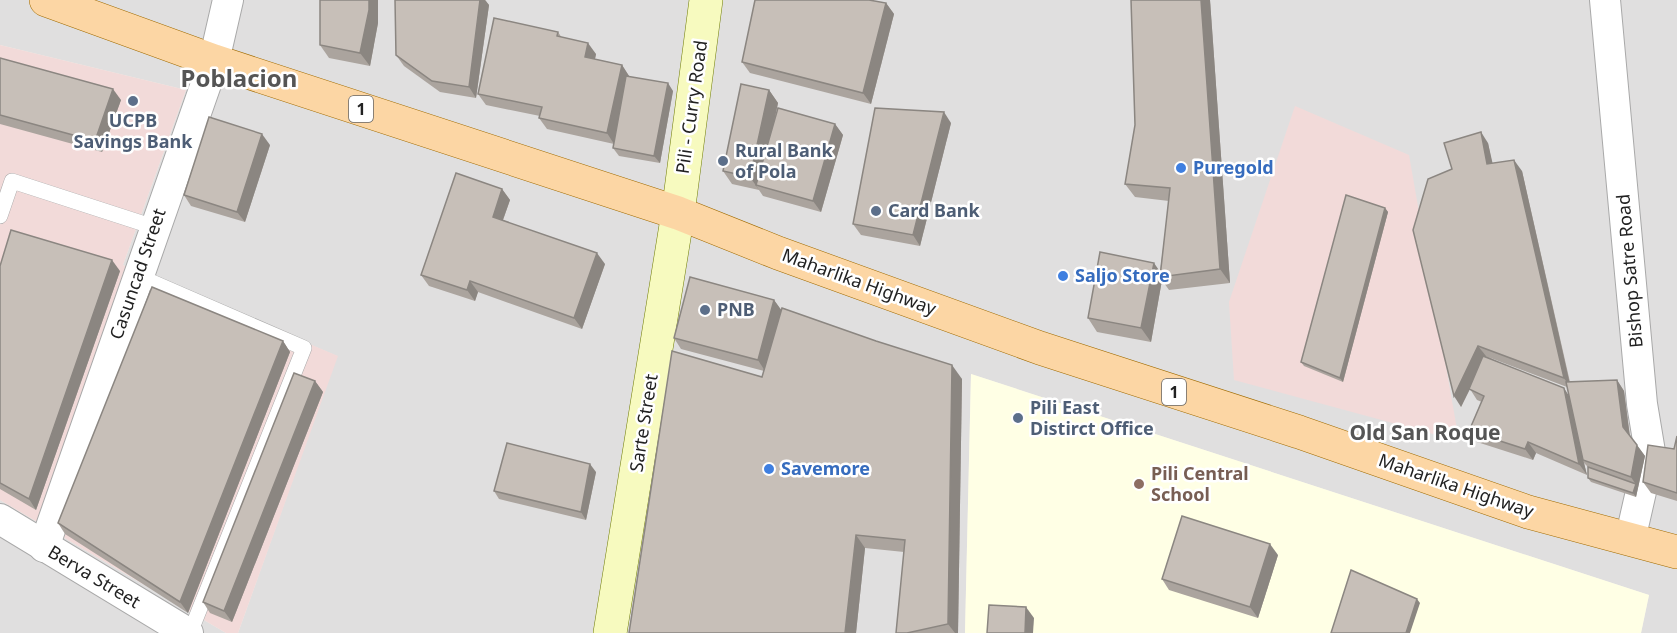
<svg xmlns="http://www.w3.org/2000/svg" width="1677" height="633" font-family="'Noto Sans',sans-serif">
<rect width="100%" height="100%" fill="#f2efe9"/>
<g fill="#e0dfdf">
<path d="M0,0H1677V633H1641L1649,595L971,374L965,633H238L337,356L123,265L186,90L0,45Z"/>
<path d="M0,500L226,633H0Z"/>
</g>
<g fill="#f2dad9">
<path d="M0,45L186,90L123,265L338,356L238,633H226L0,500Z"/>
<path d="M1295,106L1409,155L1459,441L1234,380L1229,302Z"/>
</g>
<path fill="#ffffe5" d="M971,374L1649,595L1641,633H965Z"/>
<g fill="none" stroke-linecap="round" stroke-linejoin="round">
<g stroke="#a9a9a9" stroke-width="16">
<g id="lane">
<path d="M0,216L12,181L154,227"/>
<path d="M138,276L304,348L190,633"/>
</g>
</g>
<g stroke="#a9a9a9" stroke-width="32">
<g id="street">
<path d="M1605,0L1642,404L1650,452L1630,540"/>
<path d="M0,519L188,633"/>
<path d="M44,547L214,61L228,0"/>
</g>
</g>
<g stroke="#707d05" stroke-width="34">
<path id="secondary" d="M610,633L678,213L706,0"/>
</g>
<g stroke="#a06b00" stroke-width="34">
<path id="primary" d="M46,0L214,61L678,213L778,253L1040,348L1299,432L1528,512L1677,552"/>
</g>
<use href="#lane" stroke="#fff" stroke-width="15"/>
<use href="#street" stroke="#fff" stroke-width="30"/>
<use href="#secondary" stroke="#f7fabf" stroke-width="33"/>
<use href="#primary" stroke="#fcd6a4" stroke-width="33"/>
</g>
<g fill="#aba49e" fill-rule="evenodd">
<path d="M395,0H485L489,5L476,98L440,92L404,66L396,55Z"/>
<path d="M1131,0H1210L1230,283L1169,290L1162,280L1151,342L1097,332L1088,318L1160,272L1169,201L1135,197L1125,184L1135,125Z"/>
<path d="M886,3L894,14L871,104L750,73L742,62Z"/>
<path d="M378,23L370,66L329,58L320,45Z"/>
<path d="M558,32L562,38L596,54L595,59L622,65L629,76V77L673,91L660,163L619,156L613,148L614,144L547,129L539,118L540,116L486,105L478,94Z"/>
<path d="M0,58L121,100L102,152L0,124Z"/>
<path d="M769,90L778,103L775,118L835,124L843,135L821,212L763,196L759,190L732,184L723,171Z"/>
<path d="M951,123L920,246L861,235L853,224Z"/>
<path d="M1488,143L1492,163L1522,171L1570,382L1617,380L1624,391L1630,436L1645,456L1636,497L1591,482L1588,478V467L1584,463L1587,475L1536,453L1533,460L1477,442L1469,431L1482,402L1477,400L1470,389L1461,407L1452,169ZM1488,357L1567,387L1569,395Z"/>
<path d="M270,145L245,222L191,206L184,195Z"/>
<path d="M502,189L510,200L503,220L605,264L582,329L478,292L475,301L429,286L421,275Z"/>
<path d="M1385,208L1388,212L1343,382L1304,366L1301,362Z"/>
<path d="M0,266L120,271L36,510L0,489Z"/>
<path d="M774,300L781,310L962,379L958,633H896L904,552L865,548L856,633L762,377L764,371L681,349L674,338Z"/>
<path d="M283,341L290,352L188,613L65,534L58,523Z"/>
<path d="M315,381L323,392L232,622L210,613L203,602Z"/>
<path d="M1677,436V501L1651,493L1643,482L1674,449Z"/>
<path d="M596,472L586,520L499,499L494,491Z"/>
<path d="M1278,555L1258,618L1169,590L1162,579Z"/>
</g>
<g fill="#8b8681">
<path d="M369,0H378V23L370,66L360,53Z"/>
<path d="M480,0H485L489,5L476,98L469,87Z"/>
<path d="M1201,0H1210L1230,283L1220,269Z"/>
<path d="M886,3L894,14L871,104L863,93Z"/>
<path d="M588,43L596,54L593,68L585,57Z"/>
<path d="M622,65L629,76L614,144L607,133Z"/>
<path d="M668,83L673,91L660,163L654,156Z"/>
<path d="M113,89L121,100L102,152L95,141Z"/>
<path d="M769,90L778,103L760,186L756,185L759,190L750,177Z"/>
<path d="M944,112L951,123L920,246L913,235Z"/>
<path d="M835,124L843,135L821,212L813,201Z"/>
<path d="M1481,132L1488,143L1495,174L1487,164Z"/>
<path d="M262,134L270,145L245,222L237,212Z"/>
<path d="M1514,160L1522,171L1571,389L1564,378Z"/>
<path d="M502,189L510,200L500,228L493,217Z"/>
<path d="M1385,208L1388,212L1343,382L1340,378Z"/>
<path d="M597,253L605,264L582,329L574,318Z"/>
<path d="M112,260L120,271L36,510L29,499Z"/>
<path d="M1154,263L1163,276L1160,277L1162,280L1151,342L1141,328Z"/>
<path d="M470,281L478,292L475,301L467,290Z"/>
<path d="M774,300L782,311L765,371L758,360Z"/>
<path d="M283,341L290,352L188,613L180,602Z"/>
<path d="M1478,346L1486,356L1461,407L1454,396Z"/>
<path d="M952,365L962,379L958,633H955L948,624Z"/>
<path d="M1617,380L1624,391L1630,438L1623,427Z"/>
<path d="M315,381L323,392L232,622L224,611Z"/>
<path d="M1564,388L1571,399L1583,460L1584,463L1587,475L1579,464Z"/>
<path d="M1528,442L1536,453L1533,460L1525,449Z"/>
<path d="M1637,445L1645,456L1638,488L1631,477Z"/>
<path d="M590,464L596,472L586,520L581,512Z"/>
<path d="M1636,484L1638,488L1636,497L1633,493Z"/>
<path d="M856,535L865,548L856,633H845Z"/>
<path d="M1270,544L1278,555L1258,618L1250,607Z"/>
<path d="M1417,599L1420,603L1410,633H1406Z"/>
<path d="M1026,607L1034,618L1033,633H1025Z"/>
</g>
<g fill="#c7bfb8" stroke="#8b8681" stroke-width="1.5">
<path d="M320,0H369V10L360,53L320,45Z"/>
<path d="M395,0H480L469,87L432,81L396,55Z"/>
<path d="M755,0H869L886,3L863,93L742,62Z"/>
<path d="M1131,0H1201L1220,269L1160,277L1170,188L1125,184L1135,125Z"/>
<path d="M494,18L558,32L557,36L588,43L585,57L622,65L607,133L539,118L542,107L478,94Z"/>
<path d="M0,58L113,89L95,141L0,115Z"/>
<path d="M626,76L668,83L654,156L613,148Z"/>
<path d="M741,84L769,90L750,177L723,171Z"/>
<path d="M778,108L835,124L813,201L756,185Z"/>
<path d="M875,108L944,112L913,235L853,224Z"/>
<path d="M209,117L262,134L237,212L184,195Z"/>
<path d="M1481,132L1487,164L1514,160L1564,378L1478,346L1454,396L1413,230L1428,179L1452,169L1444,143Z"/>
<path d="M456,173L502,189L493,217L597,253L574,318L470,281L467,290L421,275Z"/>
<path d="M1346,195L1385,208L1340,378L1301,362Z"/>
<path d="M11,230L112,260L29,499L0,483V266Z"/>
<path d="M1100,252L1154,263L1141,328L1088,318Z"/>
<path d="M690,277L774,300L758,360L674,338Z"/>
<path d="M152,287L283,341L180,602L58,523Z"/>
<path d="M782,308L876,341L952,365L948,624L907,633H896L905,540L856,535L845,633H629L672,351L762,377Z"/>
<path d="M1483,356L1564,388L1579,464L1528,442L1525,449L1469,431L1484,396L1469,389Z"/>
<path d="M294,373L315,381L224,611L203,602Z"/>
<path d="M1617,380L1623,427L1637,445L1631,477L1583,460L1566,382Z"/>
<path d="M1677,436V493L1643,482L1648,445L1674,449Z"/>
<path d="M507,443L590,464L581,512L494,491Z"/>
<path d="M1588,467L1636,484L1633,493L1588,478Z"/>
<path d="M1182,516L1270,544L1250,607L1162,579Z"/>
<path d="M1351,570L1417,599L1406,633H1331Z"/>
<path d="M989,605L1026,607L1025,633H987Z"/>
</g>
<g fill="#5c6f8a" stroke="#fff" stroke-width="2">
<circle cx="133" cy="101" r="6"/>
<circle cx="723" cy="161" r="6"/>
<circle cx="876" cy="211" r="6"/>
<circle cx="705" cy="310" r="6"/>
<circle cx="1018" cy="418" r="6"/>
</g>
<g fill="#3f7fe0" stroke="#fff" stroke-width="2">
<circle cx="1181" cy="168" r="6"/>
<circle cx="1063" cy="276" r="6"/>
<circle cx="769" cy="469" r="6"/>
</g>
<circle fill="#8d6e63" stroke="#fff" stroke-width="2" cx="1139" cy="484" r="6"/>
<g text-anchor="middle" stroke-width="5" stroke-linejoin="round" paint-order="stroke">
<g fill="#fff" stroke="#646464" stroke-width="1.5">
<rect x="349" y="96" width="24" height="26" rx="4.5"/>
<rect x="1162" y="379" width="24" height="26" rx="4.5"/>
</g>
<g font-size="16" font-weight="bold" fill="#222">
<text x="361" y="115">1</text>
<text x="1174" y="398">1</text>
</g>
<g font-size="18" fill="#222" stroke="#fff">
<text transform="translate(692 107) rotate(-82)" y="6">Pili - Curry Road</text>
<text transform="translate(1630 271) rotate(-95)" y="6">Bishop Satre Road</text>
<text transform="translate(138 274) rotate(-71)" y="6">Casuncad Street</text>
<text transform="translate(859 282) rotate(20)" y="6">Maharlika Highway</text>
<text transform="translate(644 423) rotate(-81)" y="6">Sarte Street</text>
<text transform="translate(1456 486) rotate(19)" y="6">Maharlika Highway</text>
<text transform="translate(94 577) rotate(31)" y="6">Berva Street</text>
</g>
<g font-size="18" font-weight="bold" fill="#4e5e75" stroke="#fff" text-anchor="start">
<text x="133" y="127" text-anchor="middle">UCPB<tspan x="133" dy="21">Savings Bank</tspan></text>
<text x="735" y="157">Rural Bank<tspan x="735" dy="21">of Pola</tspan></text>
<text x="888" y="217">Card Bank</text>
<text x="717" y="316">PNB</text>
<text x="1030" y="414">Pili East<tspan x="1030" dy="21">Distirct Office</tspan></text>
</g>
<g font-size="18" font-weight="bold" fill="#366cbe" stroke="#fff" text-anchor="start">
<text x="1193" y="174">Puregold</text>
<text x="1075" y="282">Saljo Store</text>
<text x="781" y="475">Savemore</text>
</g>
<g font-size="18" font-weight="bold" fill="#785e54" stroke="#fff" text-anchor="start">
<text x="1151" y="480">Pili Central<tspan x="1151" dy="21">School</tspan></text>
</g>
<g font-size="21" font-weight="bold" fill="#555" stroke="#fff">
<text x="1425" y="440">Old San Roque</text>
</g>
<g font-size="24" font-weight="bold" fill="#555" stroke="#fff">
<text x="239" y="87">Poblacion</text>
</g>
</g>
</svg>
